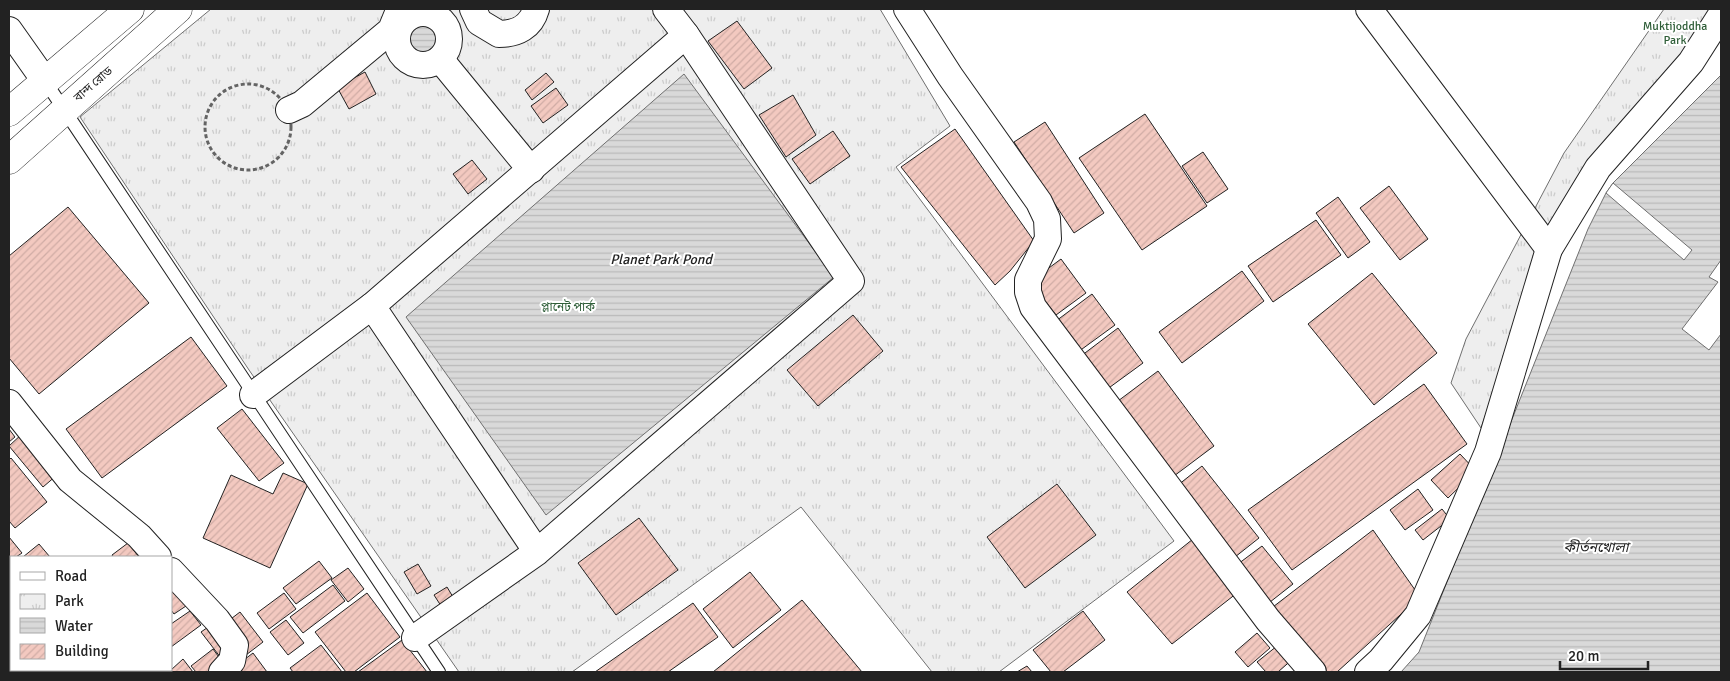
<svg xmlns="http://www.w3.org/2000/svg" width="1730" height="681" font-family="Signika,'Noto Sans Bengali',sans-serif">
<defs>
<pattern id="park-tufts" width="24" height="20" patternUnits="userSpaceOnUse" patternTransform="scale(1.25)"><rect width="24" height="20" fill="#eee"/><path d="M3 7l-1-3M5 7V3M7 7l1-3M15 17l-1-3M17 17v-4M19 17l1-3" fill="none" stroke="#ccc"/></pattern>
<pattern id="water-rules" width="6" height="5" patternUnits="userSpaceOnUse" patternTransform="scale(1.25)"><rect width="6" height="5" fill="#d9d9d9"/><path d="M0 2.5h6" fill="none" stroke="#bababa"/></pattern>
<pattern id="building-hatch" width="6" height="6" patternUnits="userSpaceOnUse" patternTransform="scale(1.25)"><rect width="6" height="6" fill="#f3c9c0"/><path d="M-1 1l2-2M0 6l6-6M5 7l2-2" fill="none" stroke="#d0aca5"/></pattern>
</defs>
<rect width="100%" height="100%" fill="#fff"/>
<g fill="url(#park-tufts)" stroke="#6f6f6f">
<path d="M211,9H880L950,126L896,167L1174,541L999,672H932L801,507L572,672H459L249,370L80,117Z"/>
<path d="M1664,9H1721L1530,286L1481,428L1451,383L1466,339L1564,153Z"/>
</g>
<g fill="url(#water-rules)" stroke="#6f6f6f">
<circle cx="423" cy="38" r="18"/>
<path d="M684,74L834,277L546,515L406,317Z"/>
<path d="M1721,75V672H1401L1419,652L1588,229L1606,193L1613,183Z"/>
</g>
<g fill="#fff" stroke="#6f6f6f">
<path d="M1613,183L1692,250L1684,260L1606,193Z"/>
<path d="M1721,260V334L1709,350L1682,329L1718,282L1709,277Z"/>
</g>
<g fill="url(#building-hatch)" stroke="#222">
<path d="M737,21L772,68L744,89L708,41Z"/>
<path d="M365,72L376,94L349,109L337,87Z"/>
<path d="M546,73L554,82L532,100L525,90Z"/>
<path d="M556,88L568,105L543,123L531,106Z"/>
<path d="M793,95L816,135L786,157L759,115Z"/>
<path d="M1145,114L1207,206L1142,250L1079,158Z"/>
<path d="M1045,122L1104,213L1074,233L1014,142Z"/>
<path d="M955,129L1034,241L1010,271L995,285L901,167Z"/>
<path d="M833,131L850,156L810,184L792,159Z"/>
<path d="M1203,152L1228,189L1207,203L1182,166Z"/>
<path d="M472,160L487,179L468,194L453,174Z"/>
<path d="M1389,186L1428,239L1400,260L1360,208Z"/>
<path d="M1338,197L1370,242L1348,258L1316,213Z"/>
<path d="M68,207L149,303L39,394L9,358V256Z"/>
<path d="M1316,220L1341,255L1273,302L1248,266Z"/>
<path d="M1061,259L1086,293L1056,315L1030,282Z"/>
<path d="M1242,271L1264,301L1182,363L1159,332Z"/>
<path d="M1372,273L1437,353L1374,405L1308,324Z"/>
<path d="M1092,294L1115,325L1078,352L1056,321Z"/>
<path d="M853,315L883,351L818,406L787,370Z"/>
<path d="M1118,328L1143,363L1106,390L1081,356Z"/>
<path d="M191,337L227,386L102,478L66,429Z"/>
<path d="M1158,371L1214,446L1170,479L1114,404Z"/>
<path d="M1424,384L1467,444L1292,570L1248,510Z"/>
<path d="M242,409L284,463L259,481L217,428Z"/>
<path d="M9,429L15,437L9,442Z"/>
<path d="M23,433L57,475L43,487L9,446Z"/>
<path d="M1460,454L1476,471L1448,498L1431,480Z"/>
<path d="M11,458L47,502L15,528L9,521V460Z"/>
<path d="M1202,466L1259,538L1230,561L1173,489Z"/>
<path d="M283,473L308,484L270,568L203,538L231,475L273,494Z"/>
<path d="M1057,484L1096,535L1025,588L987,537Z"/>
<path d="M1418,489L1433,510L1405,530L1390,510Z"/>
<path d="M1442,509L1450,519L1423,540L1415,530Z"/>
<path d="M639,518L678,570L616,615L578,563Z"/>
<path d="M1373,530L1420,597L1337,672H1317L1269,610Z"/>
<path d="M9,537L22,553L16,557H11L9,563Z"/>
<path d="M1193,539L1237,593L1172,644L1127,592Z"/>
<path d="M128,543L139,557H113L112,555Z"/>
<path d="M39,544L50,557H23Z"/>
<path d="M1262,546L1293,584L1265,606L1234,567Z"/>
<path d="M319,561L332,578L296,604L283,588Z"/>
<path d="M418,564L431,586L417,594L404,572Z"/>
<path d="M11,567V629L9,631V569Z"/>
<path d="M348,568L364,589L348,602L331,580Z"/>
<path d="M750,572L781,610L733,648L703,609Z"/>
<path d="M333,585L345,601L303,633L290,617Z"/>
<path d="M171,586L186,606L174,614L171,610Z"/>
<path d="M447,587L456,602L443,609L434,595Z"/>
<path d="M284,593L296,609L269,629L257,613Z"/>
<path d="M367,593L400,637L354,672H346L315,632Z"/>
<path d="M802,600L862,672H713Z"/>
<path d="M693,603L718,637L668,672H595Z"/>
<path d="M190,611L201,625L171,647V624Z"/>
<path d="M1083,611L1105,640L1063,672H1051L1033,650Z"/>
<path d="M240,612L263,642L246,655L223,625Z"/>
<path d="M286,620L304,643L288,655L270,632Z"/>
<path d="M214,623L234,649L221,658L201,632Z"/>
<path d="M1257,633L1270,648L1248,667L1235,652Z"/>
<path d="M11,635V667L9,669V637Z"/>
<path d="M402,640L427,672H358Z"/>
<path d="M1282,642L1295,657L1278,672H1266L1257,662Z"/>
<path d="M321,645L342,672H293L290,668Z"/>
<path d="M213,649L224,664L212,672H196L191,666Z"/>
<path d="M253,653L267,672H228Z"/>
<path d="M183,659L193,672H165L171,670Z"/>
<path d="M1027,666L1032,672H1017Z"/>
<path d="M26,670H52L54,672H28Z"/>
<path d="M62,670H83L84,672H59Z"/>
<path d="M99,670H119L116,672H101Z"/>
<path d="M138,670H167L163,672H140Z"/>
</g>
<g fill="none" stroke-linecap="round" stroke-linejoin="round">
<g stroke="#222" stroke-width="14">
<path id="lane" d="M45,81L439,672"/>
</g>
<g stroke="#222" stroke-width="28">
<g id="street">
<path d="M473,9L479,22L499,34C517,34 531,27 536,9"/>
<path d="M666,9L686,35"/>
<path d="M907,9L950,76L1039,202L1047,219L1048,239L1028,280V292L1033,307L1268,620L1313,672"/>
<path d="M1369,9L1549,249"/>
<circle cx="423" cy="39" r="26"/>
<path d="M9,30L45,81"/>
<path d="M440,59L531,170"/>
<path d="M289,110L302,104L391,30L398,13"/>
<path d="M253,395L372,306"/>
<path d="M9,403L70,480L139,536L158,557"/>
<path d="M171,571L217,620L235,645L232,661L222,672"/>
<path d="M415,638L537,552L851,281L686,35L372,306L537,552"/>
<path d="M1368,672L1381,660L1418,615L1488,452L1549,249L1598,168L1691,62L1721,15"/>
</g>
</g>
<g stroke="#222" stroke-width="29">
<g id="highway">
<path d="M9,112L130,9"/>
<path d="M9,160L178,9"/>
</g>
</g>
<circle stroke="#646464" stroke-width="3" stroke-dasharray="4 2.5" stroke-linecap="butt" cx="248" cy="127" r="43"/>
<use href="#lane" stroke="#fff" stroke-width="12"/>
<use href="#street" stroke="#fff" stroke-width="26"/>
<use href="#highway" stroke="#fff" stroke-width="28"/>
</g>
<g text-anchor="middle" stroke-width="4" stroke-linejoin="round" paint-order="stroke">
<g font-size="12" fill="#2f5e38" stroke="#fff">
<text x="1675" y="30">Muktijoddha<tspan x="1675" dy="14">Park</tspan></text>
<text x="568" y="311">প্লানেট পার্ক</text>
</g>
<g font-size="12" fill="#222" stroke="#fff">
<text transform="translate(93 84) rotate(-41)" y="4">বান্দ রোড</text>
</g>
<g font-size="14" font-style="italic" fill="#222" stroke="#fff">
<text x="661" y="264">Planet Park Pond</text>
<text x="1596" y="552">কীর্তনখোলা</text>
</g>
</g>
<rect width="1730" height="681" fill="none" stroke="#222222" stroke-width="20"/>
<rect x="10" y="556" width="162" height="115" fill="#ffffff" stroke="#a7a7a7"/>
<rect x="20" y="572" width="25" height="8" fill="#ffffff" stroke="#a7a7a7"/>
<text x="55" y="581" font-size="15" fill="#222222">Road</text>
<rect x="20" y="594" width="25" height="15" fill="url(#park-tufts)" stroke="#a7a7a7"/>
<text x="55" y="606" font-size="15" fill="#222222">Park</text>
<rect x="20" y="618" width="25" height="15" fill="url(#water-rules)" stroke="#a7a7a7"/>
<text x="55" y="631" font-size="15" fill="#222222">Water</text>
<rect x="20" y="644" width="25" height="15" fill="url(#building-hatch)" stroke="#a7a7a7"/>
<text x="55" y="656" font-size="15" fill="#222222">Building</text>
<path d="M1560 661v8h88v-8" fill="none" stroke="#222222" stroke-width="2.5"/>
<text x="1568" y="661" font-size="15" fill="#222222" stroke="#ffffff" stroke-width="4" paint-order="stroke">20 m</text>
</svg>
